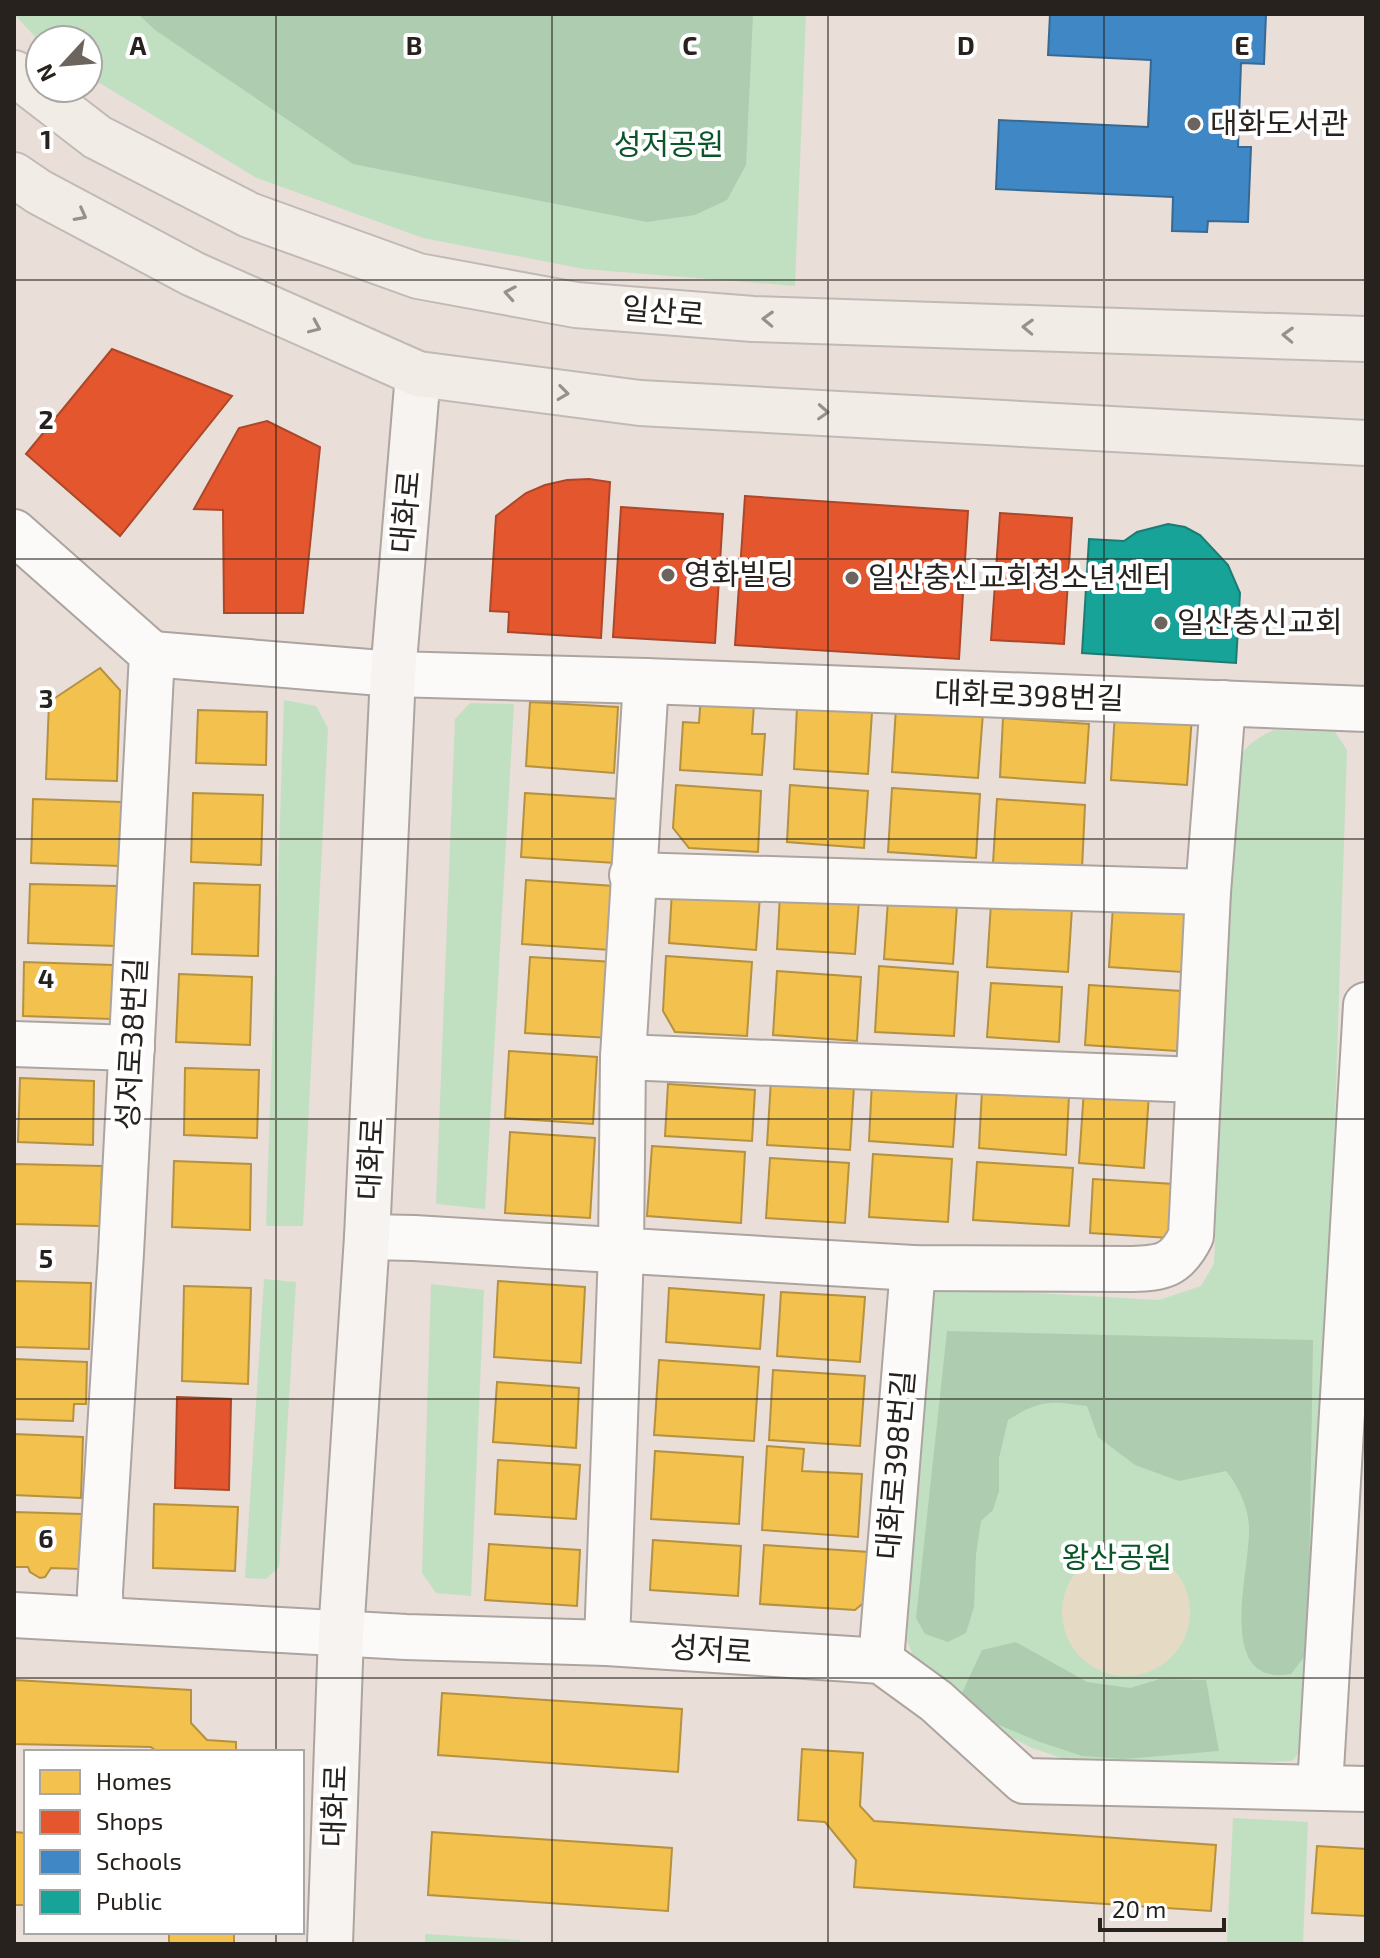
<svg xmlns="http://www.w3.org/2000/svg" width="1380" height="1958" font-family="'Exo 2','Noto Sans KR',sans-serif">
<rect width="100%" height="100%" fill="#e9ded8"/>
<g fill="#c1e0c2">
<path d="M14,14H806L795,286L584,269L423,238L257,178L88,76V40L40,42Z"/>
<path d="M284,700L316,706L328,728L303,1226H266Z"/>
<path d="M470,703L514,704L485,1209L436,1204L455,719Z"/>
<path d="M1274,730L1335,732L1347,750L1315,1734L1292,1761L1123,1766L1079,1764L1032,1748L993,1728L915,1660L907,1641L930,1287L1159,1300L1201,1286L1214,1264L1236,765C1245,745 1255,739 1274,730Z"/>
<path d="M264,1279L296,1282L279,1567L266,1579L245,1578Z"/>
<path d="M431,1284L484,1290L471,1596L436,1593L422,1573Z"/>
<path d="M1233,1818L1308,1822L1303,1944H1227Z"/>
<path d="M425,1934L520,1940V1944H425Z"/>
</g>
<g fill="#aeccaf">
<path d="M138,14H753L746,165L727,200L695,215L647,222L353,164L155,30Z"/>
<path d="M947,1331L1313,1340L1308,1652L1291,1674C1213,1688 1251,1568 1249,1528C1249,1509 1238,1485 1226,1471L1179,1481L1135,1465L1098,1437L1087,1406C1050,1401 1041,1399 1008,1420L999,1458V1491L993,1510L981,1521L976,1555L974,1607L966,1633L948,1642L925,1634L916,1618Z"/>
<path d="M1016,1642L1087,1682L1130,1688L1160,1679L1206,1680L1219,1751L1124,1759L1082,1756L1037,1741L997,1724L961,1695L982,1650Z"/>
</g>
<circle fill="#e5dac4" cx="1126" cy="1612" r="64"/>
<g fill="#f2c14e" stroke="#b59140" stroke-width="2">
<path d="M100,668L120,690L117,781L46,779L49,702Z"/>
<path d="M701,694L754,704L752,734H765L762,775L680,770L683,722L699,723Z"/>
<path d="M530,702L618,707L614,773L526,766Z"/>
<path d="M797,707L872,712L868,774L794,769Z"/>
<path d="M896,707L983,713L978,778L892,772Z"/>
<path d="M198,710L267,712L266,765L196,763Z"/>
<path d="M1115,711L1192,716L1187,785L1111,780Z"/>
<path d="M1003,718L1089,724L1085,783L1000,777Z"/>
<path d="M676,785L761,791L758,852L689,848L673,828Z"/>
<path d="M790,785L868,791L864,848L787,842Z"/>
<path d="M892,788L980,794L976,858L888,852Z"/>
<path d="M193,793L263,795L261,865L191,862Z"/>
<path d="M525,793L619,799L615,863L521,857Z"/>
<path d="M33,799L122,802L121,866L31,863Z"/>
<path d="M997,799L1085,805L1082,869L993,863Z"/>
<path d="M526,880L614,886L610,950L522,944Z"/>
<path d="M194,883L260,885L258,956L192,954Z"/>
<path d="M30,884L117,886L116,946L28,943Z"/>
<path d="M672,890L760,896L756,950L669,943Z"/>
<path d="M780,895L859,900L855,954L777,949Z"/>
<path d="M888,900L957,905L953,964L884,959Z"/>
<path d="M991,903L1072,908L1068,972L987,967Z"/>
<path d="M1113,906L1186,911L1182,972L1109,967Z"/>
<path d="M666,956L752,962L747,1036L675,1032L663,1011Z"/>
<path d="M530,957L614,962L610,1038L525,1033Z"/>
<path d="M24,962L113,965L111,1019L23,1016Z"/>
<path d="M879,966L958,972L954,1036L875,1032Z"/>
<path d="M777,971L861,977L857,1041L773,1035Z"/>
<path d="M179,974L252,977L250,1045L176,1042Z"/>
<path d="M991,983L1062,987L1059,1042L987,1037Z"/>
<path d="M1089,985L1181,991L1177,1051L1085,1045Z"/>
<path d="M509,1051L597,1057L593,1124L505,1118Z"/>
<path d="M185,1068L259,1070L257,1138L184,1135Z"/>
<path d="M20,1078L94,1081L93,1145L18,1142Z"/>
<path d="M771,1080L854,1086L850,1150L767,1145Z"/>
<path d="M872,1082L957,1088L953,1147L869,1141Z"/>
<path d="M668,1084L755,1090L752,1141L665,1136Z"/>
<path d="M1084,1089L1149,1094L1144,1168L1079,1163Z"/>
<path d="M982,1090L1069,1095L1066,1155L979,1148Z"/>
<path d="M510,1132L595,1138L590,1218L505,1213Z"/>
<path d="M652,1146L745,1152L741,1223L647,1216Z"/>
<path d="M873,1154L952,1159L948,1222L869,1217Z"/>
<path d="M770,1158L849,1163L845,1223L766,1218Z"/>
<path d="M174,1161L251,1164L250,1230L172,1227Z"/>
<path d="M977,1162L1073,1168L1069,1226L973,1220Z"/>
<path d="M15,1164L102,1166L100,1226L14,1224Z"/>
<path d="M1093,1179L1174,1184L1170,1238L1090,1233Z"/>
<path d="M14,1281L91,1283L89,1349L14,1347Z"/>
<path d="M498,1281L585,1287L581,1363L494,1357Z"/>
<path d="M184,1286L251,1288L248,1384L182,1381Z"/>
<path d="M669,1288L764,1295L760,1349L666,1342Z"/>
<path d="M781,1292L865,1297L860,1362L777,1356Z"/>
<path d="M14,1359L87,1362L86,1404H74L73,1421L14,1419Z"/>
<path d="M659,1360L759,1367L754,1441L654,1435Z"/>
<path d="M773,1370L865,1376L860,1446L769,1440Z"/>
<path d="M497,1382L579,1388L576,1448L493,1442Z"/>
<path d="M14,1434L83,1437L81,1498L14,1495Z"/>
<path d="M767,1446L804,1449L802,1471L862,1474L858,1537L762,1530Z"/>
<path d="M655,1451L743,1457L739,1524L651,1519Z"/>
<path d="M498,1460L580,1465L576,1519L495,1514Z"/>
<path d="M154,1504L238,1507L235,1571L153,1568Z"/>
<path d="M14,1512L83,1514L81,1569L51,1568L45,1577L40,1578L30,1572L28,1567H14Z"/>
<path d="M653,1540L741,1546L738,1596L650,1590Z"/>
<path d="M489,1544L580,1550L577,1606L485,1600Z"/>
<path d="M764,1545L869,1552L867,1600L855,1610L760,1604Z"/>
<path d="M14,1680L191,1690V1723L207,1740L236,1742V1752H157L151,1747L14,1744Z"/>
<path d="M442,1693L682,1709L678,1772L438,1755Z"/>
<path d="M802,1749L863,1753L860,1806L874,1821L1216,1845L1211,1911L854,1887L856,1860L825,1822L798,1820Z"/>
<path d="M14,1832L26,1833V1905H14Z"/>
<path d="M432,1832L672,1848L668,1911L428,1895Z"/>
<path d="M1317,1846L1366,1849V1916L1312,1913Z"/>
<rect x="169" y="1932" width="65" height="12"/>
</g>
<g fill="#e4572e" stroke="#ac4729" stroke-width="2">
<path d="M112,349L232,396L120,536L26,454Z"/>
<path d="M267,421L320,447L303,613H224L223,510L194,509L239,428Z"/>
<path d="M589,479L610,482L601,638L508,632L509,612L490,611L496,516L526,493L545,485L567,480Z"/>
<path d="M745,496L968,511L959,659L735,645Z"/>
<path d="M621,507L723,514L715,643L613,637Z"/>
<path d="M1000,513L1072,518L1064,644L991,640Z"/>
<path d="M177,1397L231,1399L229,1490L175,1488Z"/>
</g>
<path fill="#3f88c5" stroke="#386993" stroke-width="2" d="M1050,14H1266L1264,64L1241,63L1238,147H1251L1248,222L1208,221L1207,232L1172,231L1173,197L996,189L999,120L1148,127L1151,60L1048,55Z"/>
<path fill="#17a398" stroke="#1c7c73" stroke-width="2" d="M1168,524L1185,527L1200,535L1228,565L1240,593L1236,663L1082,653L1089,539L1124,541L1137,532Z"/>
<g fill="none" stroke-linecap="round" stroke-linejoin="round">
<g stroke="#aca49f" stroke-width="48">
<g id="street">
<path d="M14,532L152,654L121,1253L100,1592L101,1619"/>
<path d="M152,654L393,674L646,681L1366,709"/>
<path d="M632,875L1208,892"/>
<path d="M14,1044L132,1048"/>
<path d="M623,1057L1197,1080"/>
<path d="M367,1237L414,1238L913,1268L1132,1269C1163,1268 1176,1266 1191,1236L1208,892L1223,703"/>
<path d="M14,1615L406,1637L607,1643L881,1661L936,1701L1024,1781L1366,1789"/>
<path d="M607,1643L621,1251L623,1057L646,681"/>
<path d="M881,1661L913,1268"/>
<path d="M1320,1787L1366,1005"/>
</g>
</g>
<g stroke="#aca49f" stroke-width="48">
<path id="secondary" d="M330,1944L341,1634L367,1237L393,674L418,374"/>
</g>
<g stroke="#c0bab7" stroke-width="48">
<g id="primary">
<path d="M14,73L97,137L249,215L418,276L576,305L753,319L1366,339"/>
<path d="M14,175L39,192L193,274L418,374L640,403L1366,443"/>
</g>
</g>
<use href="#street" stroke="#fcfaf9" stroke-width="44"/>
<use href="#secondary" stroke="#f7f3f1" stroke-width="44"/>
<use href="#primary" stroke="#f2ece7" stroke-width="44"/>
</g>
<defs><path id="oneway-chevron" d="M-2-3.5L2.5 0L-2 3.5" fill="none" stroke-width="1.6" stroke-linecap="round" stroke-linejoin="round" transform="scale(2)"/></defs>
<g stroke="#97918d">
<use href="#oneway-chevron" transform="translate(81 215) rotate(28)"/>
<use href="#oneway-chevron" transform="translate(510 293) rotate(-170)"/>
<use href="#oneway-chevron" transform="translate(768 319) rotate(-178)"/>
<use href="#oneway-chevron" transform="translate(315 327) rotate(24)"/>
<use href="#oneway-chevron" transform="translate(1028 327) rotate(-178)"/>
<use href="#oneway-chevron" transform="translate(1288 335) rotate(-178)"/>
<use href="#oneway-chevron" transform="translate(563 393) rotate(7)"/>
<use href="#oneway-chevron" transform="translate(823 412) rotate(3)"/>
</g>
<path fill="none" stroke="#28221e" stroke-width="2" stroke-opacity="0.55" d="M276,14V1752M552,14V1944M828,14V1944M1104,14V1944M14,280H1366M14,559H1366M14,839H1366M14,1119H1366M14,1399H1366M14,1678H1366M276,1932V1944"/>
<g fill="#6c645f" stroke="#fff" stroke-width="3">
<circle cx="1194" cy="124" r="8"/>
<circle cx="668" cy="575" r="8"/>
<circle cx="852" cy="578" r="8"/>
<circle cx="1161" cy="623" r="8"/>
</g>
<g text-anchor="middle" stroke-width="8" stroke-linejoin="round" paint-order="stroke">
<g font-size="30" fill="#28221e" stroke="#fff" text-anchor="start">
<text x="1210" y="134">대화도서관</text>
<text x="684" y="585">영화빌딩</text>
<text x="868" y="588">일산충신교회청소년센터</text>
<text x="1177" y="633">일산충신교회</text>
</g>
<g font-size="30" fill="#0b5629" stroke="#fff">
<text x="669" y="155">성저공원</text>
<text x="1117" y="1568">왕산공원</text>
</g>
<g font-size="30" fill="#28221e" stroke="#fff">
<text transform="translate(663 312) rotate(5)" y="10">일산로</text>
<text transform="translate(406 512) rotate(-85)" y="10">대화로</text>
<text transform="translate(1029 696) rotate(2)" y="10">대화로398번길</text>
<text transform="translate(132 1044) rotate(-87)" y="10">성저로38번길</text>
<text transform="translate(371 1159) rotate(-87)" y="10">대화로</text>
<text transform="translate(896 1465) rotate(-85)" y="10">대화로398번길</text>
<text transform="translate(711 1650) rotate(4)" y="10">성저로</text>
<text transform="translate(335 1806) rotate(-88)" y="10">대화로</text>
</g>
</g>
<g font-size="26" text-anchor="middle" font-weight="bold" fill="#28221e" stroke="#fff" stroke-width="8" stroke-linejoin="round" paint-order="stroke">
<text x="138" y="55">A</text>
<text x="414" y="55">B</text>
<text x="690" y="55">C</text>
<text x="966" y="55">D</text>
<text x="1242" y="55">E</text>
<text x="46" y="149">1</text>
<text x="46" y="429">2</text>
<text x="46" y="708">3</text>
<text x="46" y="988">4</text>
<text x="46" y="1268">5</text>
<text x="46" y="1548">6</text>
</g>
<rect width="1380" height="1958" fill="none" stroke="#28221e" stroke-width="32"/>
<rect x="24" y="1750" width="280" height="184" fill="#ffffff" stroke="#a9a7a5" stroke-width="2"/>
<rect x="40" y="1770" width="40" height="24" fill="#f2c14e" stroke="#a9a7a5" stroke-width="2"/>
<text x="96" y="1790" font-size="24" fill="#28221e">Homes</text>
<rect x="40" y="1810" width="40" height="24" fill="#e4572e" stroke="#a9a7a5" stroke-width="2"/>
<text x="96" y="1830" font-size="24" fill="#28221e">Shops</text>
<rect x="40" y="1850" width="40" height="24" fill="#3f88c5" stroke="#a9a7a5" stroke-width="2"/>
<text x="96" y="1870" font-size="24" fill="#28221e">Schools</text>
<rect x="40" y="1890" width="40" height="24" fill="#17a398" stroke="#a9a7a5" stroke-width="2"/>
<text x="96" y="1910" font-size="24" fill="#28221e">Public</text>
<g transform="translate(64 64) rotate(244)"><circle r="38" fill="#ffffff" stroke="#a9a7a5" stroke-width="2"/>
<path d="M0-6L14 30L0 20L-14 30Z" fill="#6c645f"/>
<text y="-12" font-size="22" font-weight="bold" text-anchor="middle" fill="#28221e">N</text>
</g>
<path d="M1100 1918v12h124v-12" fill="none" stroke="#28221e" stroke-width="4"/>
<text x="1112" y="1918" font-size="24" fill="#28221e" stroke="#ffffff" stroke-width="6" paint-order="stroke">20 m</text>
</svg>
